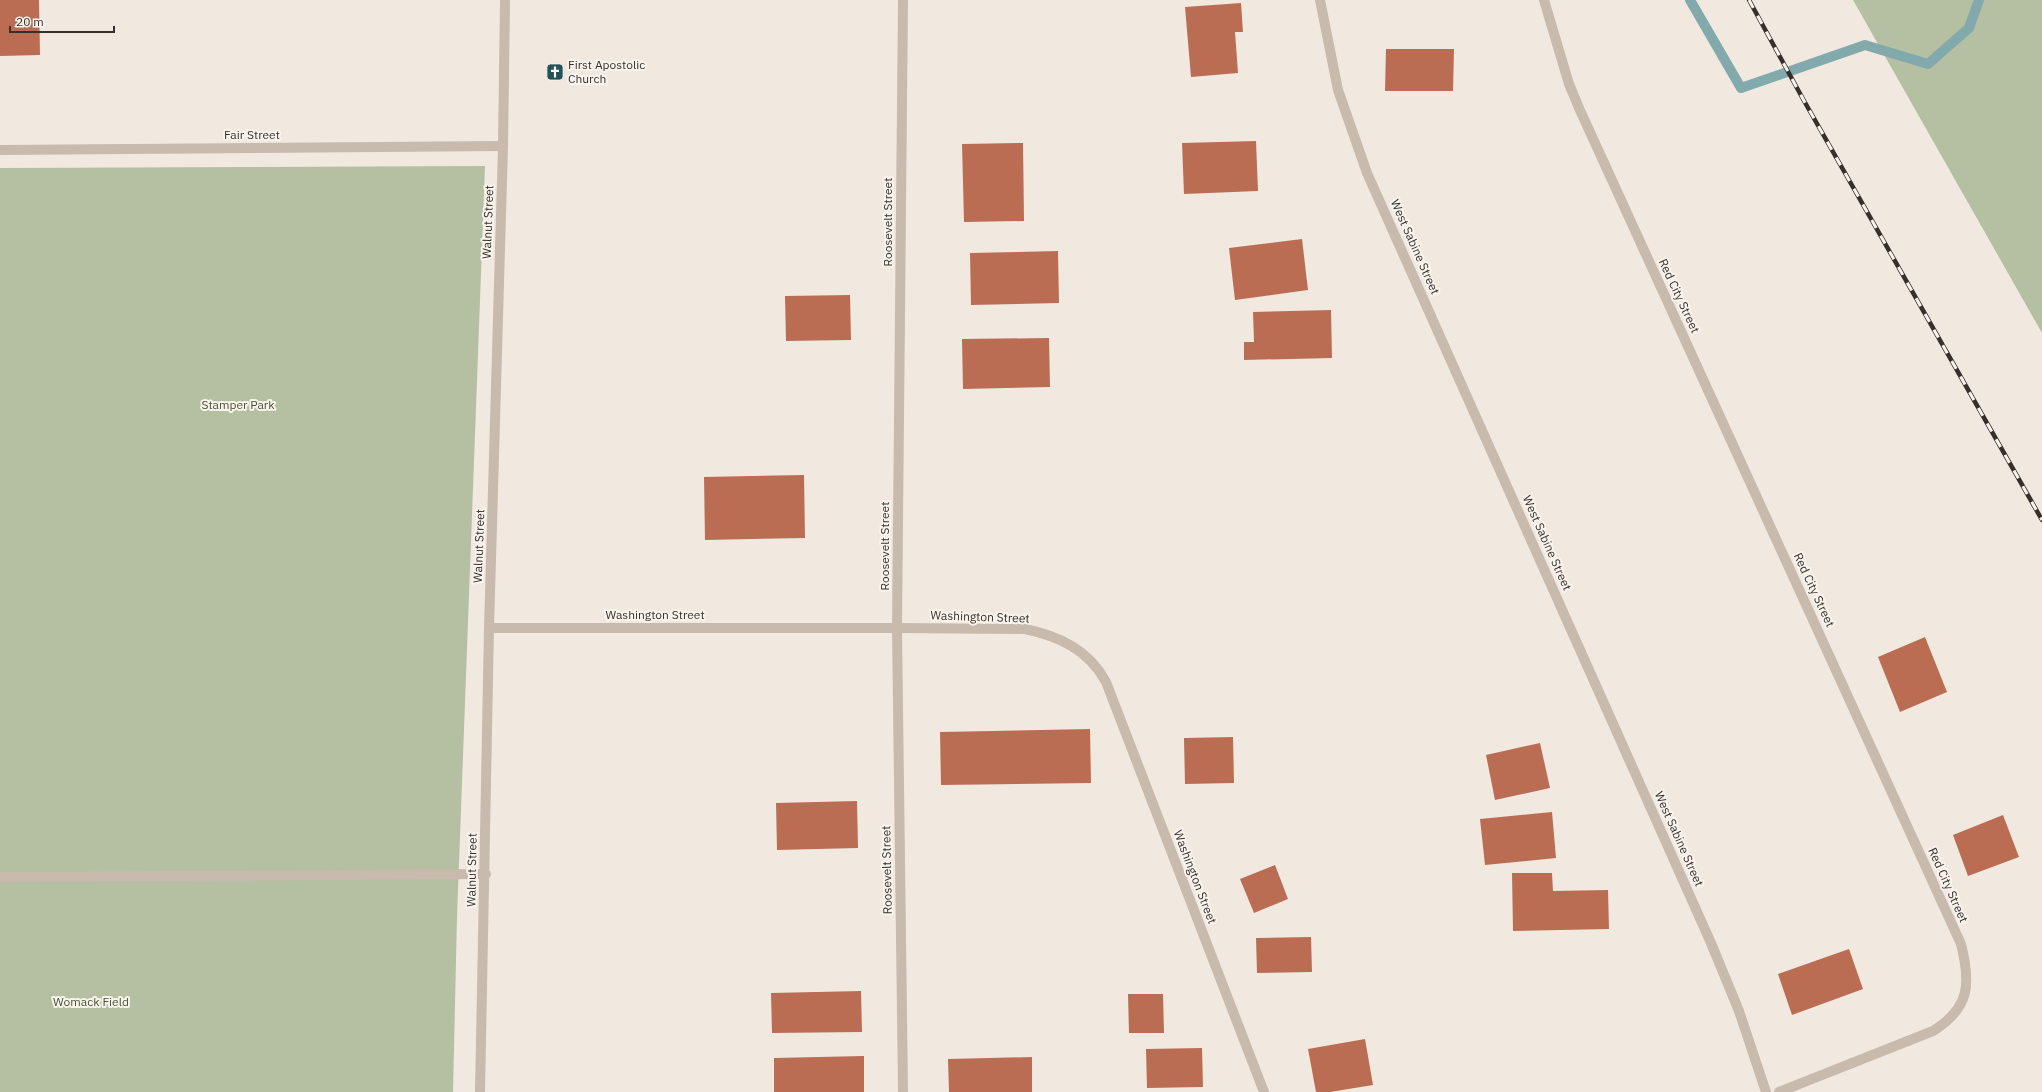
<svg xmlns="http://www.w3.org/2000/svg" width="2042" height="1092" font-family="'IBM Plex Sans',sans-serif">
<rect width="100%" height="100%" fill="#f1e9e0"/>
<g fill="#b5bfa1">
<path d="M1853,0H2042V333Z"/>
<path d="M485,166L457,917L453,1092H0V168Z"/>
</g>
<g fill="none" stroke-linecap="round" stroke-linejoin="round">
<path stroke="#82aaac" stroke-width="10" d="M1690,0L1741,88L1865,45L1928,64L1969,28L1979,0"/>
</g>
<g fill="#bb6d54">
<path d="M0,0H39L40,55L0,56Z"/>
<path d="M1241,3L1243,32H1235L1238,73L1191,77L1185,7Z"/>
<path d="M1386,49H1454L1453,91H1385Z"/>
<path d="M1256,141L1258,191L1184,194L1182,143Z"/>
<path d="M1023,143L1024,221L964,222L962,144Z"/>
<path d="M1302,239L1308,290L1235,300L1229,248Z"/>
<path d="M1058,251L1059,303L971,305L970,253Z"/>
<path d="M850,295L851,340L786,341L785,296Z"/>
<path d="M1331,310L1332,358L1244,360V342H1254L1253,312Z"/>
<path d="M1049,338L1050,387L963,389L962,339Z"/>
<path d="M804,475L805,538L705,540L704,477Z"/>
<path d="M1925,637L1947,692L1900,712L1878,657Z"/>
<path d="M1090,729L1091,783L941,785L940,732Z"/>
<path d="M1233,737L1234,783L1185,784L1184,738Z"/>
<path d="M1540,743L1550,788L1495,800L1486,755Z"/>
<path d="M857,801L858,848L777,850L776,803Z"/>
<path d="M1552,812L1556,858L1485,865L1480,819Z"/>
<path d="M2003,815L2019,857L1968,876L1953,835Z"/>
<path d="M1275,865L1288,899L1254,913L1240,879Z"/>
<path d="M1512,873H1552L1553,891L1608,890L1609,929L1513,931Z"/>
<path d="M1311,937L1312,972L1257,973L1256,938Z"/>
<path d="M1849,949L1863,989L1792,1015L1778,974Z"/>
<path d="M861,991L862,1032L772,1033L771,993Z"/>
<path d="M1128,994H1163L1164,1033H1129Z"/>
<path d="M1365,1039L1373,1085L1330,1092H1316L1308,1049Z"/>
<path d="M1202,1048L1203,1087L1147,1088L1146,1049Z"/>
<path d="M864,1056V1092H774V1058Z"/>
<path d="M1032,1057V1092H949L948,1059Z"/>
</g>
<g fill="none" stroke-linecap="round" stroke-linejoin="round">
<path stroke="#c8baad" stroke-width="10" d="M0,877L486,874"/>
<g stroke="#c8baad" stroke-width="10">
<path d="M903,0L897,628L903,1092"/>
<path d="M1320,0L1338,90L1367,173L1711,943L1739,1011L1766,1092"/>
<path d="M1544,0L1569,84L1579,108L1961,944C1971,984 1970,1008 1933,1031L1779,1092"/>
<path d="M0,150L503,146"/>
<path d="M489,628H897L1025,629C1059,636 1089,650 1106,682L1264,1092"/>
<path d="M480,1092L489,628L503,146L505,0"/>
</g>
<g stroke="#372f2b" stroke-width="4.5">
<path id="rail" d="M1749,0L1803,99L2042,520"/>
</g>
<use href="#rail" stroke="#f9f3ed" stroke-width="3" stroke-dasharray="9" stroke-linecap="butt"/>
</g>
<defs>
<g id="church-square" transform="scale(0.9)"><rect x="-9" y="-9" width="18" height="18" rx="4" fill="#245256" stroke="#f9f3ed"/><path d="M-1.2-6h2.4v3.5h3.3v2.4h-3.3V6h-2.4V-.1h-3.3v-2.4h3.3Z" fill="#fff"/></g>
</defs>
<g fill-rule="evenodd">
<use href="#church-square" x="555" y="72"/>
</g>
<g text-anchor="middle" stroke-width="4" stroke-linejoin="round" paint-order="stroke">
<g font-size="12" fill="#372f2b" stroke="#f9f3ed" text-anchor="start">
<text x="568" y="69">First Apostolic<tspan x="568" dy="14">Church</tspan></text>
</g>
<g font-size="12" fill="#372f2b" stroke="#f9f3ed">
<text x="252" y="139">Fair Street</text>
<text transform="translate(488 222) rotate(-88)" y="4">Walnut Street</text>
<text transform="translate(888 222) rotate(-90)" y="4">Roosevelt Street</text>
<text transform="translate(1415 247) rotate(66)" y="4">West Sabine Street</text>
<text transform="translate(1679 296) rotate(65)" y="4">Red City Street</text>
<text transform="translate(1547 543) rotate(66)" y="4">West Sabine Street</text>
<text transform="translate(479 546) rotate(-88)" y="4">Walnut Street</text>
<text transform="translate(885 546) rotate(-90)" y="4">Roosevelt Street</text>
<text transform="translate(1814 590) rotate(65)" y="4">Red City Street</text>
<text x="655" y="619">Washington Street</text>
<text transform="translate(980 617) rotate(2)" y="4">Washington Street</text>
<text transform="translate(1679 839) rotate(66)" y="4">West Sabine Street</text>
<text transform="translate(472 870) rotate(-89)" y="4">Walnut Street</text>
<text transform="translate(887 870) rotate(-91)" y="4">Roosevelt Street</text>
<text transform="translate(1195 877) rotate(69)" y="4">Washington Street</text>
<text transform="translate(1948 885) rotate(66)" y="4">Red City Street</text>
</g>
<g font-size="12" fill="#475431" stroke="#f9f3ed">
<text x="238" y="409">Stamper Park</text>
<text x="91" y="1006">Womack Field</text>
</g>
</g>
<path d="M10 26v6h104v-6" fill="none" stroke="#372f2b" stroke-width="2"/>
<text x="16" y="26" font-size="12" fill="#372f2b" stroke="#f9f3ed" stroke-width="3" paint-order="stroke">20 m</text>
</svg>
